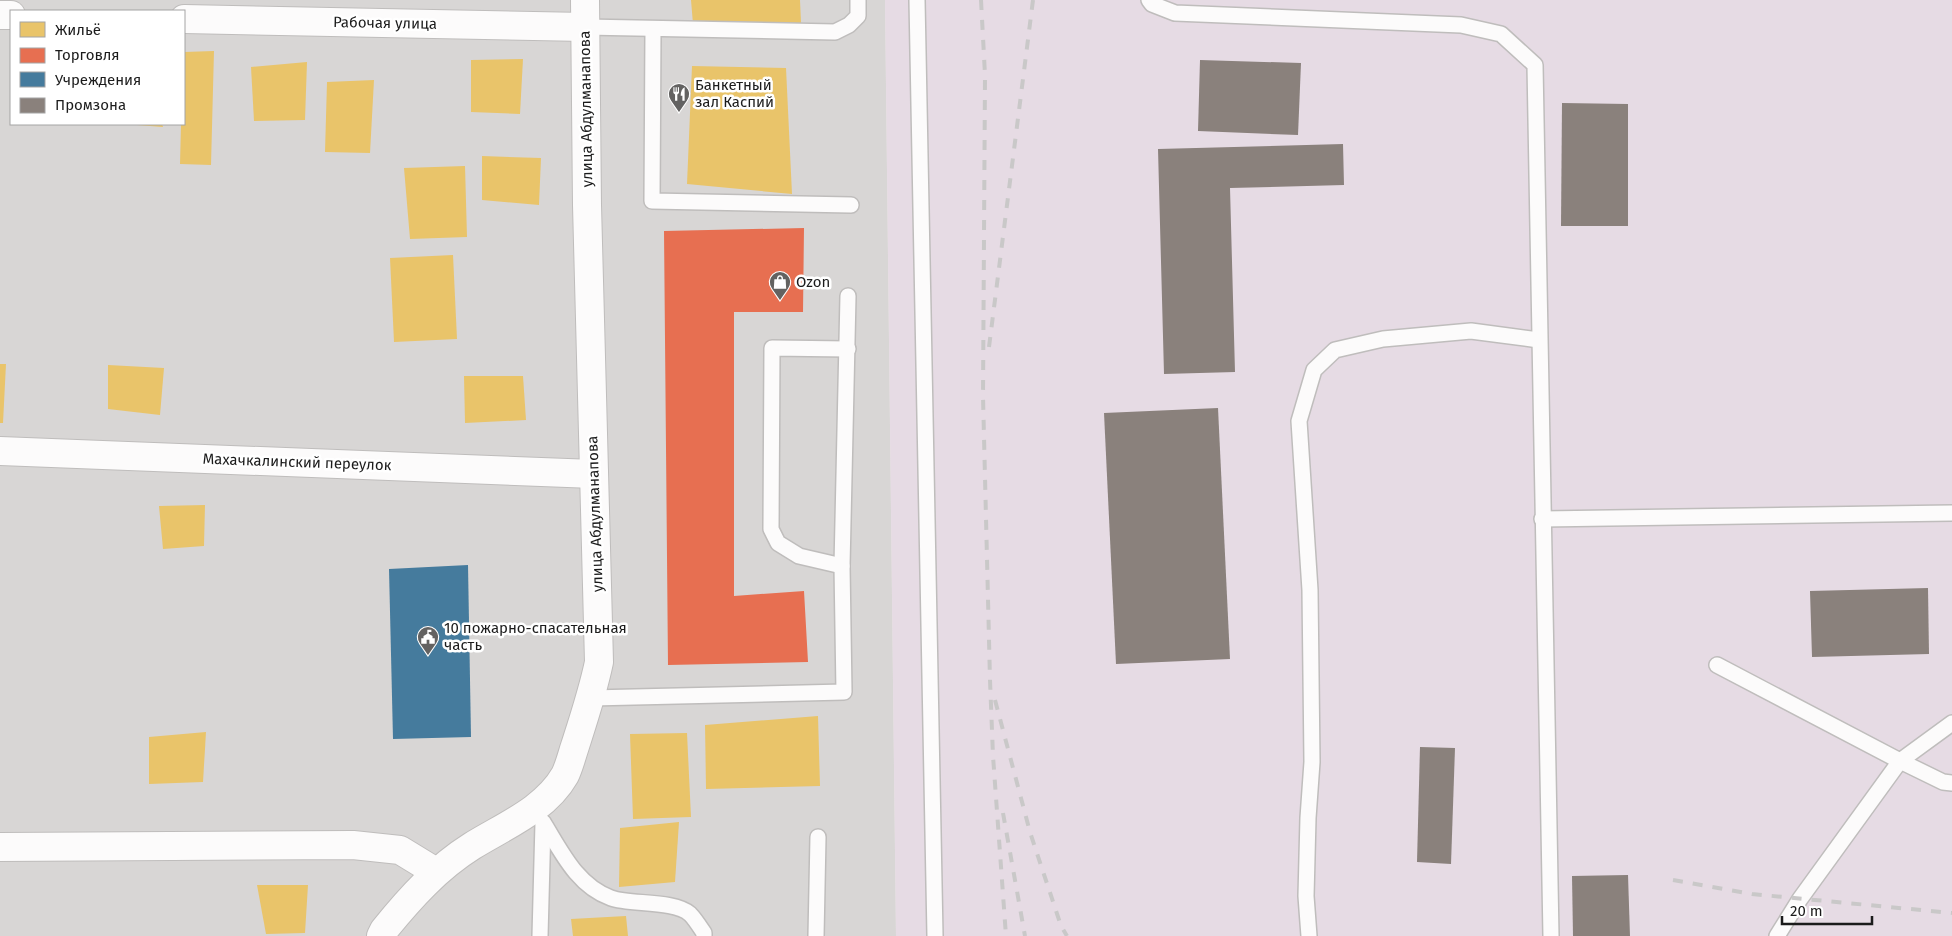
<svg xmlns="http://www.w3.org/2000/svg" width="1952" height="936" font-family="'Fira Sans',sans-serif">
<rect width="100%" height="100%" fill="#e9e6e3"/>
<path fill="#d8d6d5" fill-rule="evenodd" d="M0,0H885L896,936H0ZM11,11H184V124H11Z"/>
<path fill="#e6dbe4" d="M885,0H1952V936H896Z"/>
<g fill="#e9c46a">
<path d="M691,0H800L801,23L693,24Z"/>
<path d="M214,51L211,165L180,164L181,124H184V52Z"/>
<path d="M523,59L520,114L471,112V60Z"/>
<path d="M307,62L305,120L254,121L251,67Z"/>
<path d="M692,66L786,68L792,194L687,184Z"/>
<path d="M374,80L370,153L325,152L327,82Z"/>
<path d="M137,124H162L163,127L137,125Z"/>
<path d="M482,156L541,158L539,205L482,200Z"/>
<path d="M465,166L467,237L410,239L404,168Z"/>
<path d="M453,255L457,339L394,342L390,258Z"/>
<path d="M0,364H6L3,423H0Z"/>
<path d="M108,365L164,368L160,415L108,409Z"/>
<path d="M464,376H523L526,420L465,423Z"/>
<path d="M205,505L204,546L163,549L159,506Z"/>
<path d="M818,716L820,786L706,789L705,725Z"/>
<path d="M206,732L203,782L149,784V737Z"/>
<path d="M687,733L691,817L633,819L630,734Z"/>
<path d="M679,822L675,882L619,887L620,828Z"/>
<path d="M257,885H308L305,933L266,934Z"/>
<path d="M626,916L628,936H573L571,919Z"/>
</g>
<path fill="#e76f51" d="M804,228L803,312H734V596L804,591L808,662L668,665L664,231Z"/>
<path fill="#457b9d" d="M468,565L471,737L393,739L389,569Z"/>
<g fill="#8a817c">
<path d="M1200,60L1301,63L1298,135L1198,131Z"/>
<path d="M1562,103L1628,104V226H1561Z"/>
<path d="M1343,144L1344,185L1230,188L1235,372L1164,374L1158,149Z"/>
<path d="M1218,408L1230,659L1116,664L1104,413Z"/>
<path d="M1928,588L1929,654L1812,657L1810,591Z"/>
<path d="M1420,747L1455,748L1451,864L1417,862Z"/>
<path d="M1628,875L1630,936H1573L1572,876Z"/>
</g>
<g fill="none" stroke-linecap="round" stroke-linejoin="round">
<g stroke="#bfbdbc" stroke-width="18">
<g id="lane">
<path d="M917,0L935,936"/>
<path d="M1149,0L1152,4L1175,13L1461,25L1501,34L1535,65L1551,936"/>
<path d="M585,27L835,32L849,25L858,16V0"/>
<path d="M653,30L652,201L851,205"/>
<path d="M1542,519L1952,513"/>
<path d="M842,566L799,556L778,543L771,529L772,348L848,349"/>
<path d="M1717,665L1900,761L1943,782L1952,783"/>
<path d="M591,698L844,692L842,566L848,296"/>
<path d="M543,822C561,851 577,886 611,898C630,905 674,900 690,914C695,919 700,927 704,933V936"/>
<path d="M540,936L543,823"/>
<path d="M816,936L818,837"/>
<path d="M1309,936L1306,896L1308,818L1312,762L1310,590L1299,421L1314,370L1335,350L1383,339L1471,331L1539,340"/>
<path d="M1777,936L1800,899L1900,761L1952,723"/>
</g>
</g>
<g stroke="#bfbdbc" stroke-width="30">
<g id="street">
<path d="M0,15H11"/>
<path d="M184,19L585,27"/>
<path d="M0,451L594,474"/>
<path d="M0,847L353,845L400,850L436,872"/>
<path d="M381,936L384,930C410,898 437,868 472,846C504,826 545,810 565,775C569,767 572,755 575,746C584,718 593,691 599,662L587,205L585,0"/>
</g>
</g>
<use href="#lane" stroke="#fcfbfb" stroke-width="15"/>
<use href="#street" stroke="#fcfbfb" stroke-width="28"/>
<g stroke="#c9c8c8" stroke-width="4" stroke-dasharray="10 10" stroke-linecap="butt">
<path d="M981,0L985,75L983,396L990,680L993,756L1006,936"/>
<path d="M989,347L1033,0"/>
<path d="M995,700L1030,832L1061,926L1067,936"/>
<path d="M1003,813L1025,936"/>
<path d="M1673,880L1752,894L1952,913"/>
</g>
</g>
<defs>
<g id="restaurant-pin" transform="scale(1.125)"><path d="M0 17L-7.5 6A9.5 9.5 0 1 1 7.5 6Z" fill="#636261" stroke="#fff"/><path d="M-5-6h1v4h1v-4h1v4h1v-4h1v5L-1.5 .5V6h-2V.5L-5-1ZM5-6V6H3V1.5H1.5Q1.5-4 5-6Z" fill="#fff"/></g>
<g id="shop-pin" transform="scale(1.125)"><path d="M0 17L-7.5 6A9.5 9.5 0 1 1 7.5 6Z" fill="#636261" stroke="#fff"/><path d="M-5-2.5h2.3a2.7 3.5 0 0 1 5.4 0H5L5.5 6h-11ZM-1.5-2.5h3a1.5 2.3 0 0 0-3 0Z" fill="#fff"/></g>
<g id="civic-pin" transform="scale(1.125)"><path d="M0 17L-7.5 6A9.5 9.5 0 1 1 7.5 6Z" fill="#636261" stroke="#fff"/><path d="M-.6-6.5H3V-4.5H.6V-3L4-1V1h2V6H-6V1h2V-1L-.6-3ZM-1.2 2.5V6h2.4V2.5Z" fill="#fff"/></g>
</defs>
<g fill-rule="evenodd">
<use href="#restaurant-pin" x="679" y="94"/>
<use href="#shop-pin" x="780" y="282"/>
<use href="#civic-pin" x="428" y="637"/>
</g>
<g text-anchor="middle" stroke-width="5" stroke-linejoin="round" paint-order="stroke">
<g font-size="15" fill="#1b1b1b" stroke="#fff">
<text transform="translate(385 23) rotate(1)" y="5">Рабочая улица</text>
<text transform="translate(586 109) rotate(-91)" y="5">улица Абдулманапова</text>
<text transform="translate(297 462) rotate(2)" y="5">Махачкалинский переулок</text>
<text transform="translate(595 514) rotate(-92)" y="5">улица Абдулманапова</text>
</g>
<g font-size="15" fill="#1b1b1b" stroke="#fff" text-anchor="start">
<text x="695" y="90">Банкетный<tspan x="695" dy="17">зал Каспий</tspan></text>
<text x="796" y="287">Ozon</text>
<text x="444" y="633">10 пожарно-спасательная<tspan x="444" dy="17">часть</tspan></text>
</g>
</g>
<rect x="10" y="10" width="175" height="115" fill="#ffffff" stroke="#a4a4a4"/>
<rect x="20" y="22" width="25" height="15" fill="#e9c46a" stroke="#a4a4a4"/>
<text x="55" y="35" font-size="15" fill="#1b1b1b">Жильё</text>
<rect x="20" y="48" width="25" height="15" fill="#e76f51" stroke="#a4a4a4"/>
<text x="55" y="60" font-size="15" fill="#1b1b1b">Торговля</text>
<rect x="20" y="72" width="25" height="15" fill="#457b9d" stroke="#a4a4a4"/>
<text x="55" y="85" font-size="15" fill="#1b1b1b">Учреждения</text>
<rect x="20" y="98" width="25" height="15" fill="#8a817c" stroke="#a4a4a4"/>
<text x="55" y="110" font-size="15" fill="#1b1b1b">Промзона</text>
<path d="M1782 916v8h90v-8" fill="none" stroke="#1b1b1b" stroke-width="2.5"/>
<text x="1790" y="916" font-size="15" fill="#1b1b1b" stroke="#ffffff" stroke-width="4" paint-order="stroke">20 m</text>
</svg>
